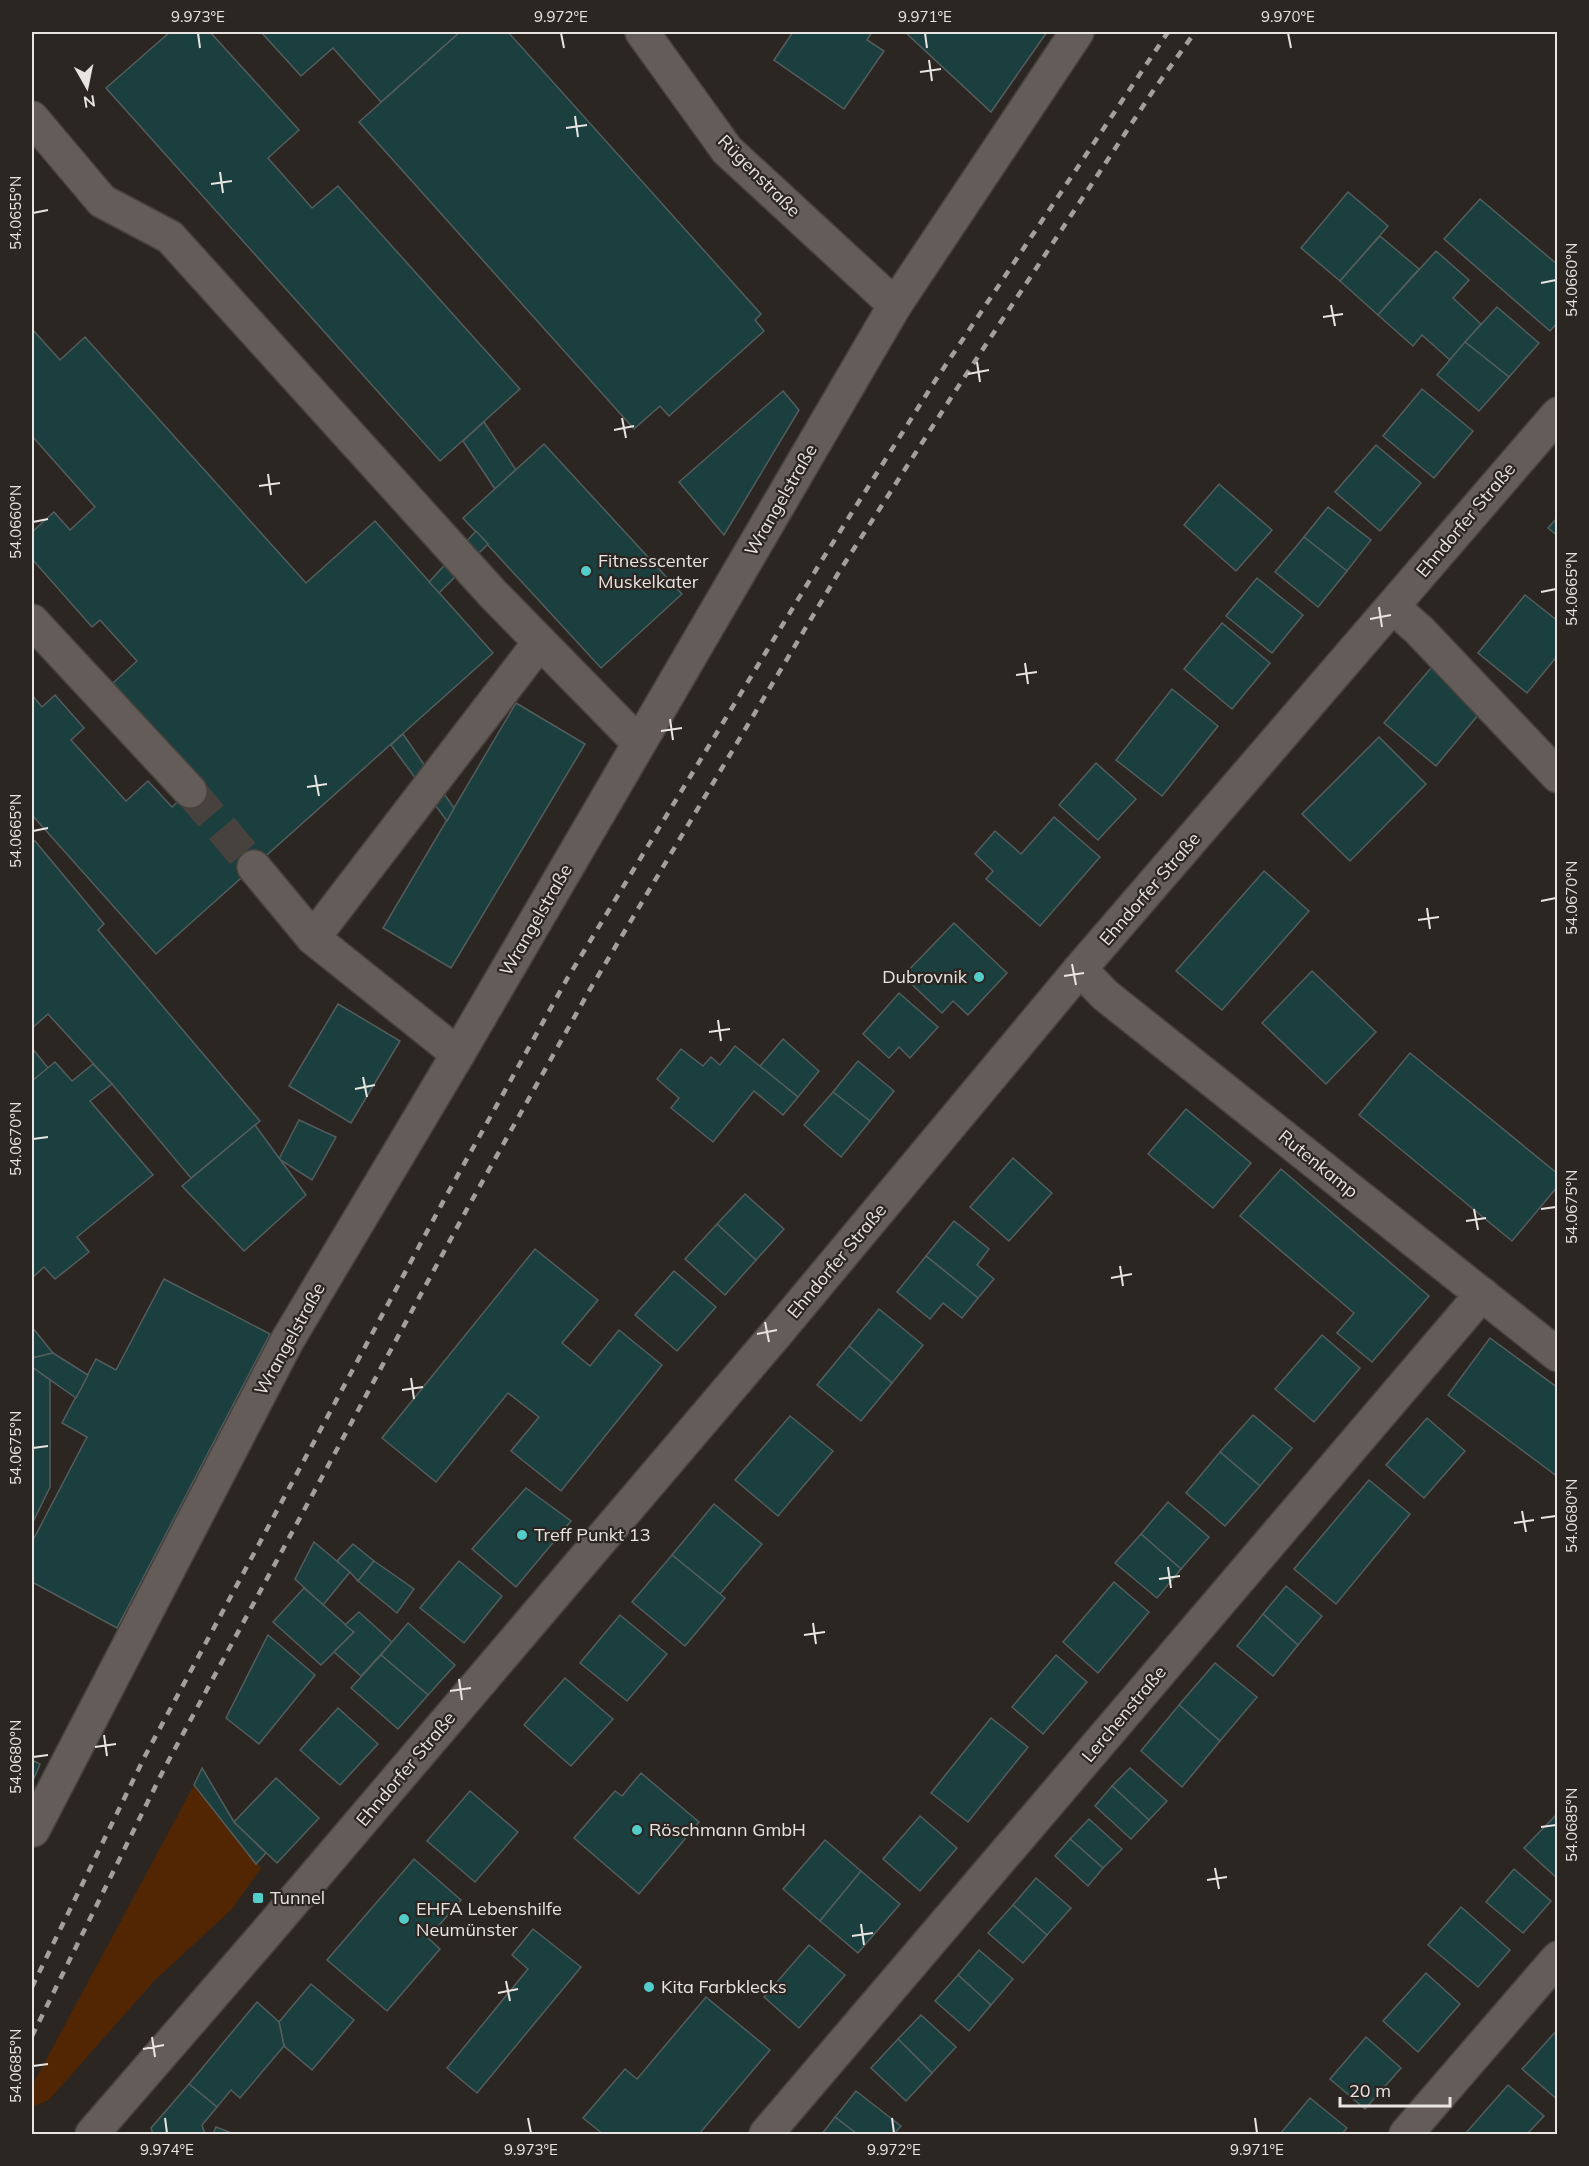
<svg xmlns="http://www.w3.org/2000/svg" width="1589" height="2166" font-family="Mulish,sans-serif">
<rect width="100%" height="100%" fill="#2c2622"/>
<path fill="#522602" d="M194,1785L261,1868L232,1909L155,1980L49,2100L32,2107V2086Z"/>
<g fill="#1a3f3e" stroke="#545d5d" stroke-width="1.5">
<path d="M170,32H210L299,130L268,158L312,208L338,186L520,389L440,461L106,88Z"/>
<path d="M261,32H460L381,102L333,48L301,76Z"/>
<path d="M460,32H508L761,314L755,320L764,331L669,416L660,406L634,429L359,122Z"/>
<path d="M793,32H872L867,40L884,51L844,109L774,60Z"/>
<path d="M905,32H1047L991,112Z"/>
<path d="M1348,192L1388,226L1340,281L1301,248Z"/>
<path d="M1480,199L1558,265V322L1550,331L1444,239Z"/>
<path d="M1380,236L1419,269L1378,315L1340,281Z"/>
<path d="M1436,251L1469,280L1453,298L1481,324L1450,360L1422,335L1413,346L1378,315Z"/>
<path d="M1497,307L1539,343L1509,377L1465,342Z"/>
<path d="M32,329L60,360L85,337L306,583L375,521L493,653L156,954L32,815V695L42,707L55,695L84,728L71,740L126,801L148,781L172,807L201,780L113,683L137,661L100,620L92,627L32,559V532L54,512L70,530L95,507L32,436Z"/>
<path d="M1465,342L1509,377L1479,411L1437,375Z"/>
<path d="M1422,389L1473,431L1434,478L1383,436Z"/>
<path d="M783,391L799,410L724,535L679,482Z"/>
<path d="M484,422L516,470L495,489L463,441Z"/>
<path d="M544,444L682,594L601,668L463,518Z"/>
<path d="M1376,445L1421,483L1380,531L1335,492Z"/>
<path d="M1219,484L1272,530L1236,571L1184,525Z"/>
<path d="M1328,507L1371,540L1347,571L1304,537Z"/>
<path d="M1558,517V536L1548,528Z"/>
<path d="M476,531L488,544L439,593L429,582Z"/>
<path d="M1304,537L1347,571L1318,607L1275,572Z"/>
<path d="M1257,578L1303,615L1272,653L1226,616Z"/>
<path d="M1525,595L1558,621V655L1527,693L1478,653Z"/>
<path d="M1222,623L1270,663L1232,709L1184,669Z"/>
<path d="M1437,661L1488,703L1436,766L1384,723Z"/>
<path d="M1172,689L1218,726L1162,796L1116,760Z"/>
<path d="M516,703L585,744L451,968L383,928Z"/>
<path d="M403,734L454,808L447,821L391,745Z"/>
<path d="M1379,737L1426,784L1350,861L1302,814Z"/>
<path d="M1096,763L1136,799L1098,840L1059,805Z"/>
<path d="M1054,817L1100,857L1040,926L986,879L993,871L975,854L995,831L1021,854Z"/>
<path d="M35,841L104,924L98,930L260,1121L191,1178L112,1084L48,1014L32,1028V843Z"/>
<path d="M1264,871L1309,911L1222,1010L1176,971Z"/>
<path d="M954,923L1007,973L968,1015L953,1001L942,1013L903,976Z"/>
<path d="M1312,971L1376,1032L1326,1084L1262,1023Z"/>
<path d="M899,993L938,1027L910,1058L899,1047L889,1058L863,1034Z"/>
<path d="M338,1004L400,1041L351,1123L289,1086Z"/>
<path d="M783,1039L819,1071L798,1097L760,1066Z"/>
<path d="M735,1046L798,1097L783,1115L754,1091L713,1142L671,1108L679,1098L657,1079L681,1049L703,1066L711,1057L720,1065Z"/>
<path d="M32,1048L48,1068L32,1081Z"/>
<path d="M1410,1053L1558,1174V1186L1512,1241L1359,1115Z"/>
<path d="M858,1061L894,1091L870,1121L833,1092Z"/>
<path d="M55,1062L72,1081L93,1064L112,1084L90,1101L153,1175L77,1237L89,1252L55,1279L44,1267L32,1278V1081Z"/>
<path d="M833,1092L870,1121L841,1157L804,1125Z"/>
<path d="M1186,1109L1251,1163L1213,1208L1148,1154Z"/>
<path d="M299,1120L336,1137L312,1180L279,1159Z"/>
<path d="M255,1125L306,1195L244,1251L182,1186Z"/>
<path d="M1013,1158L1052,1193L1009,1241L970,1207Z"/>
<path d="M1281,1169L1429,1296L1372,1362L1337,1333L1354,1313L1240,1216Z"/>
<path d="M745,1194L784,1229L756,1260L717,1224Z"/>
<path d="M954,1221L989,1249L977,1265L994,1279L978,1298L926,1256Z"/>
<path d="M717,1224L756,1260L725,1295L685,1259Z"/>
<path d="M535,1249L598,1300L562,1343L590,1366L619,1330L662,1365L561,1491L511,1451L539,1417L508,1393L436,1482L382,1438Z"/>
<path d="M926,1256L978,1298L962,1318L943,1303L930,1319L897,1292Z"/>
<path d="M674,1271L716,1307L677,1351L635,1315Z"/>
<path d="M164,1279L270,1334L117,1628L32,1582V1542L87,1437L62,1423L96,1359L116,1370Z"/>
<path d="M879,1309L923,1345L892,1383L849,1346Z"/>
<path d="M32,1327L53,1353L32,1358Z"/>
<path d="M1322,1335L1360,1368L1314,1422L1275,1389Z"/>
<path d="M1490,1338L1558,1388V1477L1448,1395Z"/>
<path d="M849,1346L892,1383L861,1421L817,1385Z"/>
<path d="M53,1353L88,1375L76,1398L32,1367V1358Z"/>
<path d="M32,1367L50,1380V1487L32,1524Z"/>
<path d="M1253,1415L1292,1448L1260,1486L1220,1452Z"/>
<path d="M790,1416L833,1451L778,1516L735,1480Z"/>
<path d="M1427,1418L1465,1451L1424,1498L1386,1465Z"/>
<path d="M1220,1452L1260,1486L1225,1526L1186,1493Z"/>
<path d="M1369,1480L1410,1514L1336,1604L1294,1569Z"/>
<path d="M526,1488L571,1521L516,1587L472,1549Z"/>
<path d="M1168,1502L1209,1537L1181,1569L1141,1534Z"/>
<path d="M714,1504L762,1544L720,1594L672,1555Z"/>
<path d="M1141,1534L1181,1569L1157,1598L1115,1563Z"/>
<path d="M314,1542L350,1572L323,1605L295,1579Z"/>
<path d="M353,1544L374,1561L358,1581L350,1572L337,1561Z"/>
<path d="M672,1555L725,1598L685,1646L632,1602Z"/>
<path d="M374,1561L414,1589L397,1613L358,1581Z"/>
<path d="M459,1561L502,1596L464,1643L420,1608Z"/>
<path d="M1114,1582L1149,1612L1098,1673L1063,1642Z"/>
<path d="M1286,1586L1322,1616L1298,1645L1263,1614Z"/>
<path d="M304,1588L354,1632L321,1665L273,1622Z"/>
<path d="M359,1612L392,1642L361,1676L334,1652L354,1632L345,1625Z"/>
<path d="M1263,1614L1298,1645L1273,1676L1237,1646Z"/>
<path d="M620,1615L667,1654L627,1701L580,1663Z"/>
<path d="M408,1623L455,1665L428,1695L381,1655Z"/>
<path d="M268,1635L315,1675L259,1744L226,1718Z"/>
<path d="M381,1655L428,1695L398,1729L351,1688Z"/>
<path d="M1056,1655L1087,1682L1043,1734L1012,1707Z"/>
<path d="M1215,1663L1257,1697L1220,1741L1179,1705Z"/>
<path d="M565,1678L613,1719L571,1766L524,1725Z"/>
<path d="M1179,1705L1220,1741L1182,1787L1141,1751Z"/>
<path d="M338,1708L378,1744L340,1785L300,1750Z"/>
<path d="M991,1718L1028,1747L968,1822L931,1793Z"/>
<path d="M32,1760L40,1764L32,1783Z"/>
<path d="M202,1768L234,1822L266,1853L256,1864L194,1785Z"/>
<path d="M1130,1768L1167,1801L1149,1820L1112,1786Z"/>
<path d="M641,1773L699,1822L639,1894L574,1838L615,1791L622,1796Z"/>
<path d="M276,1778L319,1818L277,1863L234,1822Z"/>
<path d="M1112,1786L1149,1820L1131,1839L1095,1806Z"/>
<path d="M470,1791L518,1832L475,1882L427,1841Z"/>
<path d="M1557,1814H1558V1879L1524,1848Z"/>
<path d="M920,1816L957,1848L920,1891L883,1859Z"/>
<path d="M1089,1819L1122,1849L1103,1868L1070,1839Z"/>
<path d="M1070,1839L1103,1868L1088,1886L1055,1856Z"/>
<path d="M825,1840L861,1871L820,1921L783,1889Z"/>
<path d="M414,1859L461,1900L428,1938L440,1949L387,2011L327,1960Z"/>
<path d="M1514,1869L1551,1901L1523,1933L1486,1902Z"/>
<path d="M861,1871L900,1904L858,1953L820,1921Z"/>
<path d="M1036,1878L1071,1908L1047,1935L1013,1905Z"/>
<path d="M1013,1905L1047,1935L1023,1963L988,1933Z"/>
<path d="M1461,1907L1510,1950L1478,1987L1428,1945Z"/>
<path d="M533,1929L581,1967L477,2093L447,2068L528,1969L512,1955Z"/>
<path d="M809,1945L845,1975L799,2028L764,1997Z"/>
<path d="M979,1950L1013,1979L991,2005L958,1975Z"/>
<path d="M1426,1973L1460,2004L1418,2052L1383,2021Z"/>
<path d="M958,1975L991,2005L969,2031L935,2001Z"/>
<path d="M311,1984L354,2020L312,2070L284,2046L279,2022Z"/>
<path d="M706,1997L770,2050L699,2134H603L583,2118L625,2069L637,2079Z"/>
<path d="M257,2002L279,2022L284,2046L240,2098L231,2090L217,2107L189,2084Z"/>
<path d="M921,2015L956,2047L932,2073L898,2039Z"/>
<path d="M1558,2029V2100L1522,2069Z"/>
<path d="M1366,2037L1401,2068L1365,2109L1330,2079Z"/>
<path d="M898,2039L932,2073L906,2101L871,2068Z"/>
<path d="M189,2084L217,2107L202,2125L205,2134H153L151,2128Z"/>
<path d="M1508,2085L1544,2116L1527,2134H1465Z"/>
<path d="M856,2091L901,2126L894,2134H857L835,2117Z"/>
<path d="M1310,2098L1347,2128L1342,2134H1280Z"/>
<path d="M835,2117L857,2134H822Z"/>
<path d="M216,2127L234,2134H213Z"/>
</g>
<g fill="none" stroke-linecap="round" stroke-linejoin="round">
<path stroke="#48423f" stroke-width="33" stroke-dasharray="33 16" stroke-linecap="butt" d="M190,791L254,867"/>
<g stroke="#47423e" stroke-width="36">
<g id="minor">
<path d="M642,32L727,150L895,305"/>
<path d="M32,118L102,201L170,237L493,594L639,743"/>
<path d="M1393,607L1419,630L1558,776"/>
<path d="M32,621L190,791"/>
<path d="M254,867L313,938L458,1054"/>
<path d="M313,938L540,642"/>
<path d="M1080,969L1105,995L1558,1355"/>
<path d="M33,1830L287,1341L458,1054L895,305L1077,32"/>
<path d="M92,2134L268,1931L775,1335L1080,969L1558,414"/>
<path d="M766,2134L1482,1294"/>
<path d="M1406,2134L1558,1958"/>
</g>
</g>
<use href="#minor" stroke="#635c58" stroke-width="33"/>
<g stroke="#a39f9b" stroke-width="4.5" stroke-dasharray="8 8" stroke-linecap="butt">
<path d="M32,1987L145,1756L444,1200L567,979L822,560L935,381L1168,32"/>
<path d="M32,2036L164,1769L467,1209L589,991L839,572L956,390L1153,91L1195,32"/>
</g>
</g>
<path fill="none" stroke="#e8e4e1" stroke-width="2" d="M198,33L200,48M561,33L564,48M925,33L927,48M1288,33L1291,48M929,60L932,81M920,72L941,69M575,116L578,137M566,128L587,125M220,172L223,193M211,184L232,181M33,213L48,210M1541,283L1556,280M1331,305L1335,326M1323,317L1343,314M977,362L980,382M968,374L989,370M622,418L626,438M614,430L634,426M268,474L271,495M259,486L280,483M33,522L48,519M1541,592L1556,589M1379,607L1382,627M1370,619L1391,615M1025,663L1028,684M1016,675L1037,672M670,719L673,740M661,731L682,728M315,775L319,796M307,787L327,784M33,831L48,828M1541,901L1556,898M1427,908L1430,929M1418,920L1439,917M1072,964L1076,985M1064,976L1084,973M718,1020L721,1041M709,1032L730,1029M363,1077L367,1097M355,1089L375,1085M33,1139L48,1137M1474,1209L1478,1230M1541,1209L1556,1207M1466,1221L1486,1218M1120,1266L1123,1286M1111,1278L1132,1274M765,1322L769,1342M757,1334L777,1330M411,1378L414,1399M402,1390L423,1387M33,1448L48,1446M1522,1511L1526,1532M1541,1518L1556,1516M1514,1523L1534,1520M1168,1567L1171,1588M1159,1579L1180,1576M813,1623L816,1644M804,1635L825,1632M459,1679L462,1700M450,1691L471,1688M104,1735L107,1756M95,1747L116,1744M33,1757L48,1755M1541,1827L1556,1825M1215,1868L1219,1889M1207,1880L1227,1877M861,1924L864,1945M852,1936L873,1933M506,1981L510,2001M498,1993L518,1989M152,2037L155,2057M143,2049L164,2045M33,2066L48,2064M165,2118L167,2133M528,2118L531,2133M892,2118L894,2133M1255,2118L1257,2133"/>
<g fill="#53cdca" stroke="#2c2622" stroke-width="2">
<circle cx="586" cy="571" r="6"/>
<circle cx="979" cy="977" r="6"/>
<circle cx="522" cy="1535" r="6"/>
<circle cx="637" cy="1830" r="6"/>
<rect x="252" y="1892" width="12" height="12" rx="3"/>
<circle cx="404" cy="1919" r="6"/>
<circle cx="649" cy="1987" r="6"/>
</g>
<g text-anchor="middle" stroke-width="4.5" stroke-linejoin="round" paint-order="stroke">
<g font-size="18" fill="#e8e4e1" stroke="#2c2622">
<text transform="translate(759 176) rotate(45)" y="6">Rügenstraße</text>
<text transform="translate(781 500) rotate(-60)" y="6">Wrangelstraße</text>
<text transform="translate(1466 520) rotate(-50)" y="6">Ehndorfer Straße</text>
<text transform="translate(1150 889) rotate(-49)" y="6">Ehndorfer Straße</text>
<text transform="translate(536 920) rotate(-60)" y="6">Wrangelstraße</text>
<text transform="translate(1318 1164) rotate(39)" y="6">Rutenkamp</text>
<text transform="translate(837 1261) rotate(-50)" y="6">Ehndorfer Straße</text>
<text transform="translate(290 1339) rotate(-61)" y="6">Wrangelstraße</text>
<text transform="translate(1124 1714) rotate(-50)" y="6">Lerchenstraße</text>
<text transform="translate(406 1769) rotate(-50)" y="6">Ehndorfer Straße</text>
</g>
<g font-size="18" fill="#e8e4e1" stroke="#2c2622" text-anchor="start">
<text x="598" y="567">Fitnesscenter<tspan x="598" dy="21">Muskelkater</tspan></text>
<text x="967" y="983" text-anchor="end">Dubrovnik</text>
<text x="534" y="1541">Treff Punkt 13</text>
<text x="649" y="1836">Röschmann GmbH</text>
<text x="270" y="1904">Tunnel</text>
<text x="416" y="1915">EHFA Lebenshilfe<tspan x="416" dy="21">Neumünster</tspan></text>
<text x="661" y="1993">Kita Farbklecks</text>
</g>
</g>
<rect width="1589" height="2166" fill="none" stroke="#2c2622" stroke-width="66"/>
<g transform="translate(87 87) rotate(171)" stroke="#2c2622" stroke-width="4.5" paint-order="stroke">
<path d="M0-4.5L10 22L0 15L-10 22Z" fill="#e8e4e1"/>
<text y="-9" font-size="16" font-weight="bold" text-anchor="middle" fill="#e8e4e1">N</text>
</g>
<path d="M1340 2097v9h110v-9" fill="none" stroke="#e8e4e1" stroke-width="3"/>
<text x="1349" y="2097" font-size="18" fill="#e8e4e1" stroke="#2c2622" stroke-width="4.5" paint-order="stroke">20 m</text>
<rect x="33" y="33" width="1523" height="2100" fill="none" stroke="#e8e4e1" stroke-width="2"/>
<g font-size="15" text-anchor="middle" fill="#e8e4e1">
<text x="198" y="22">9.973°E</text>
<text x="561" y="22">9.972°E</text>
<text x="925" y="22">9.971°E</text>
<text x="1288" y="22">9.970°E</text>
<text transform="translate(16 213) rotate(-90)" y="5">54.0655°N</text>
<text transform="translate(1572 280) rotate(-90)" y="5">54.0660°N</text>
<text transform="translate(16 522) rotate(-90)" y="5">54.0660°N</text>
<text transform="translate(1572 589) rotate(-90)" y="5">54.0665°N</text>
<text transform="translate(16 831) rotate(-90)" y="5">54.0665°N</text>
<text transform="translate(1572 898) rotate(-90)" y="5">54.0670°N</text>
<text transform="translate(16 1139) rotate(-90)" y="5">54.0670°N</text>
<text transform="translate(1572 1207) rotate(-90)" y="5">54.0675°N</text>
<text transform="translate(16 1448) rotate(-90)" y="5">54.0675°N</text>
<text transform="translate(1572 1516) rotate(-90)" y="5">54.0680°N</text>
<text transform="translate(16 1757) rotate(-90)" y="5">54.0680°N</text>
<text transform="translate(1572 1825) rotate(-90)" y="5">54.0685°N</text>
<text transform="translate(16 2066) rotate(-90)" y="5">54.0685°N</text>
<text x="167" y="2155">9.974°E</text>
<text x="531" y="2155">9.973°E</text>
<text x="894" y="2155">9.972°E</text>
<text x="1257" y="2155">9.971°E</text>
</g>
</svg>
